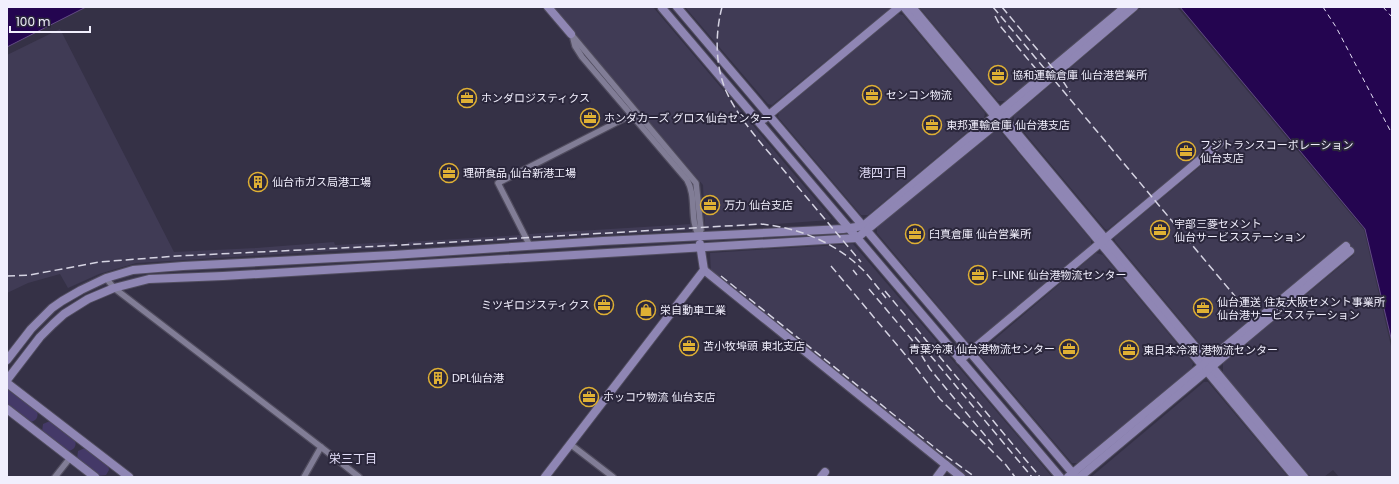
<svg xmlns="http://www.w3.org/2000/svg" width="1399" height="484" font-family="Poppins,'Noto Sans JP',sans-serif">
<rect width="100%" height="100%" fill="#353146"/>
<g fill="#403b55">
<path d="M553,7H653L831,218L830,220L705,229L703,185Z"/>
<path d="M685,7H892L772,105L768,104Z"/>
<path d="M919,7H1118L1006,101H998Z"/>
<path d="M1142,7H1177L1364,230L1392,350V477H1339L1333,470L1324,477H1311L1223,373V363L1354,255L1344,242L1212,351H1206L1115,241L1114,238L1225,146L1220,137L1154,192L1107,230L1105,229L1014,120V116Z"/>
<path d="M898,14L903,15L985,113L984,118L868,215H861L778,117L779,113Z"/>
<path d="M60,29L174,252L256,248L334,242L335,245L394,242L395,247L136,263L99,274L68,288L60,274L28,283L7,293V55Z"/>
<path d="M997,130L1000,131L1091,240V245L973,343L968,342L877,233V227Z"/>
<path d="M692,224L693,230L531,239L529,234Z"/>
<path d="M520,235L523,240L408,246V242Z"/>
<path d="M853,244L1027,447L1052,477H966L711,272L710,253Z"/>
<path d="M1096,253L1103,255L1193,363L1192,368L1078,463H1072L980,355L981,351Z"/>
<path d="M1204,382H1208L1288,477H1091Z"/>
</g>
<g fill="#443968">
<path d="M7,389L16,396L24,399L37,411C39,417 36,421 30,422L7,407Z"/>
<path d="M50,421L75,440C77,446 74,450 68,451L42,432L43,424Z"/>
<path d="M85,448L108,465L109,470L106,475L98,476L77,459L78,451Z"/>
</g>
<g fill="#240550" stroke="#624b84">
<path d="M7,7H86L7,47Z"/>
<path d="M1180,7H1392V342L1365,229Z"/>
</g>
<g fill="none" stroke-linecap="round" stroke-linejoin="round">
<g stroke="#e4e0f6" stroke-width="1" stroke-dasharray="5 4" stroke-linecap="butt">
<path d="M1323,7L1336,27L1392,134"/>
<path d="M1383,7L1392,17"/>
</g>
<g stroke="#504c5e" stroke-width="8">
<g id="street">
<path d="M571,34L696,183L701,230L699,236"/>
<path d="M573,38L575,46L582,57L687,180C697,197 689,219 699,236"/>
<path d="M530,246L498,183L635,113"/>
<path d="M106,278L114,288L321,447L304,477"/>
<path d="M570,444L613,477"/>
<path d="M321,447L359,477"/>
<path d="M55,477L70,458"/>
</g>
</g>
<g stroke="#504c5e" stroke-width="10">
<g id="secondary">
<path d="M548,7L571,34"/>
<path d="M663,7L662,8L1060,477"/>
<path d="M677,7L1076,477"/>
<path d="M904,7L1295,477"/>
<path d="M912,7L1304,477"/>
<path d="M764,119L899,7"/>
<path d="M704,270L961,477"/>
<path d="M7,360L31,329L52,308L62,301L81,290L106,278L133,270L183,266L393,255L603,241L843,229L863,226L1125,7"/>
<path d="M960,360L1220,143"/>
<path d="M7,380L40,337L53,324L64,314L88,299L114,288L149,279L223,276L857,238L999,122L1134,7"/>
<path d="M7,383L129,477"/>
<path d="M7,409L95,477"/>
<path d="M545,477L704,270L700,244"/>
<path d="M821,477L825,472"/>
<path d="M937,477L946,465"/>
<path d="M1068,477L1346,246"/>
<path d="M1080,477L1350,251"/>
</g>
</g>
<use href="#street" stroke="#817d96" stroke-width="5.5"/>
<use href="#secondary" stroke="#8f86b4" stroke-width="8"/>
<g stroke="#d5d3e2" stroke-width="1.5" stroke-dasharray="8 4" stroke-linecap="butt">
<path d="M722,7C715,34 715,65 726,91C739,119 761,143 781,167C808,199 834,230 861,262"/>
<path d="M993,7L1249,313"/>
<path d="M1002,7L1061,78L1070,92"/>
<path d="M995,16L1001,27L1036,69"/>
<path d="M831,266L913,364L940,399L1006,465L1015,477"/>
<path d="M853,270L857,275"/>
<path d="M7,276L30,275L99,262L177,256L402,245L761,224C800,228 837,243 865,272C872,280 879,289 886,298"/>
<path d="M721,276L939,451L975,477"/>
<path d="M869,289L912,340L930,369L993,445"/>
<path d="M885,291L1040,477"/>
<path d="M915,337L1032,477"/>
</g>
</g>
<defs>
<g id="office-ring" transform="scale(1)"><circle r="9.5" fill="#2b273c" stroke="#dfb034" stroke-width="1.5"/><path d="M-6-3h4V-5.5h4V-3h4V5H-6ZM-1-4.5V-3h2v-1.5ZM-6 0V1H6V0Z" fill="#dfb034"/></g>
<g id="building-ring" transform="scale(1)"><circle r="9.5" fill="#2b273c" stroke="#dfb034" stroke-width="1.5"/><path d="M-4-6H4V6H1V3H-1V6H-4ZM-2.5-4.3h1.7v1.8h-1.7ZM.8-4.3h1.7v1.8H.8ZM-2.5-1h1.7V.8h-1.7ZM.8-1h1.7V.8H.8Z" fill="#dfb034"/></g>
<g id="shop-ring" transform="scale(1)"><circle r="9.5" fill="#2b273c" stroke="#dfb034" stroke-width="1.5"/><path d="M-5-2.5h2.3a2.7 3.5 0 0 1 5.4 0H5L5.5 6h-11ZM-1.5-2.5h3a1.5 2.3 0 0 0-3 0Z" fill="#dfb034"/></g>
</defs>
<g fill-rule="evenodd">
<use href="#office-ring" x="998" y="75"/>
<use href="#office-ring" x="872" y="95"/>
<use href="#office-ring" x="467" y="98"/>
<use href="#office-ring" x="590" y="118"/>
<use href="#office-ring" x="932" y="125"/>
<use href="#office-ring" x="1186" y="151"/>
<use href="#office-ring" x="449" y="173"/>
<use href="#building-ring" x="258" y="182"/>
<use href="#office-ring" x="710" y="205"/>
<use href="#office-ring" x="1160" y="230"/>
<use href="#office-ring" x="915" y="234"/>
<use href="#office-ring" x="978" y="275"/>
<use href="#office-ring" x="604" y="305"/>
<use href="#office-ring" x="1203" y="308"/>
<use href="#shop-ring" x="646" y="310"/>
<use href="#office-ring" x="689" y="346"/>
<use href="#office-ring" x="1069" y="349"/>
<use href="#office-ring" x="1129" y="350"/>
<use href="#building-ring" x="438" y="378"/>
<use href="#office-ring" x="589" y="397"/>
</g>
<g text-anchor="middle" stroke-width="4" stroke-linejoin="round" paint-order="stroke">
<g font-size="11" fill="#f1effd" stroke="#2b273c" text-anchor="start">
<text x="1012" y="79">協和運輸倉庫 仙台港営業所</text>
<text x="886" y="99">センコン物流</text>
<text x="481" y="102">ホンダロジスティクス</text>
<text x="604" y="122">ホンダカーズ グロス仙台センター</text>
<text x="946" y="129">東邦運輸倉庫 仙台港支店</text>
<text x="1200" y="149">フジトランスコーポレーション<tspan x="1200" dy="13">仙台支店</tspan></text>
<text x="463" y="177">理研食品 仙台新港工場</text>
<text x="272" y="186">仙台市ガス局港工場</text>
<text x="724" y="209">万力 仙台支店</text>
<text x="1174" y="228">宇部三菱セメント<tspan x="1174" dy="13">仙台サービスステーション</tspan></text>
<text x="929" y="238">臼真倉庫 仙台営業所</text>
<text x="992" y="279">F-LINE 仙台港物流センター</text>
<text x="1217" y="306">仙台運送 住友大阪セメント事業所<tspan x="1217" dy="13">仙台港サービスステーション</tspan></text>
<text x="590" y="309" text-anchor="end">ミツギロジスティクス</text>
<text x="660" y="314">栄自動車工業</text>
<text x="703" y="350">苫小牧埠頭 東北支店</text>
<text x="1055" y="353" text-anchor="end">青葉冷凍 仙台港物流センター</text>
<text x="1143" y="354">東日本冷凍 港物流センター</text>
<text x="452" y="382">DPL仙台港</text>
<text x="603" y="401">ホッコウ物流 仙台支店</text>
</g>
<g font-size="12" fill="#e2ddf8" stroke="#2b273c">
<text x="883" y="177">港四丁目</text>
<text x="353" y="463">栄三丁目</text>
</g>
</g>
<rect width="1399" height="484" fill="none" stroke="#f1effd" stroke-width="16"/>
<path d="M10 26v6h80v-6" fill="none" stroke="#f1effd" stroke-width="2"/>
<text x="16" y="26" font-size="12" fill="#f1effd" stroke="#2b273c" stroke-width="3" paint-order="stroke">100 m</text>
</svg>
